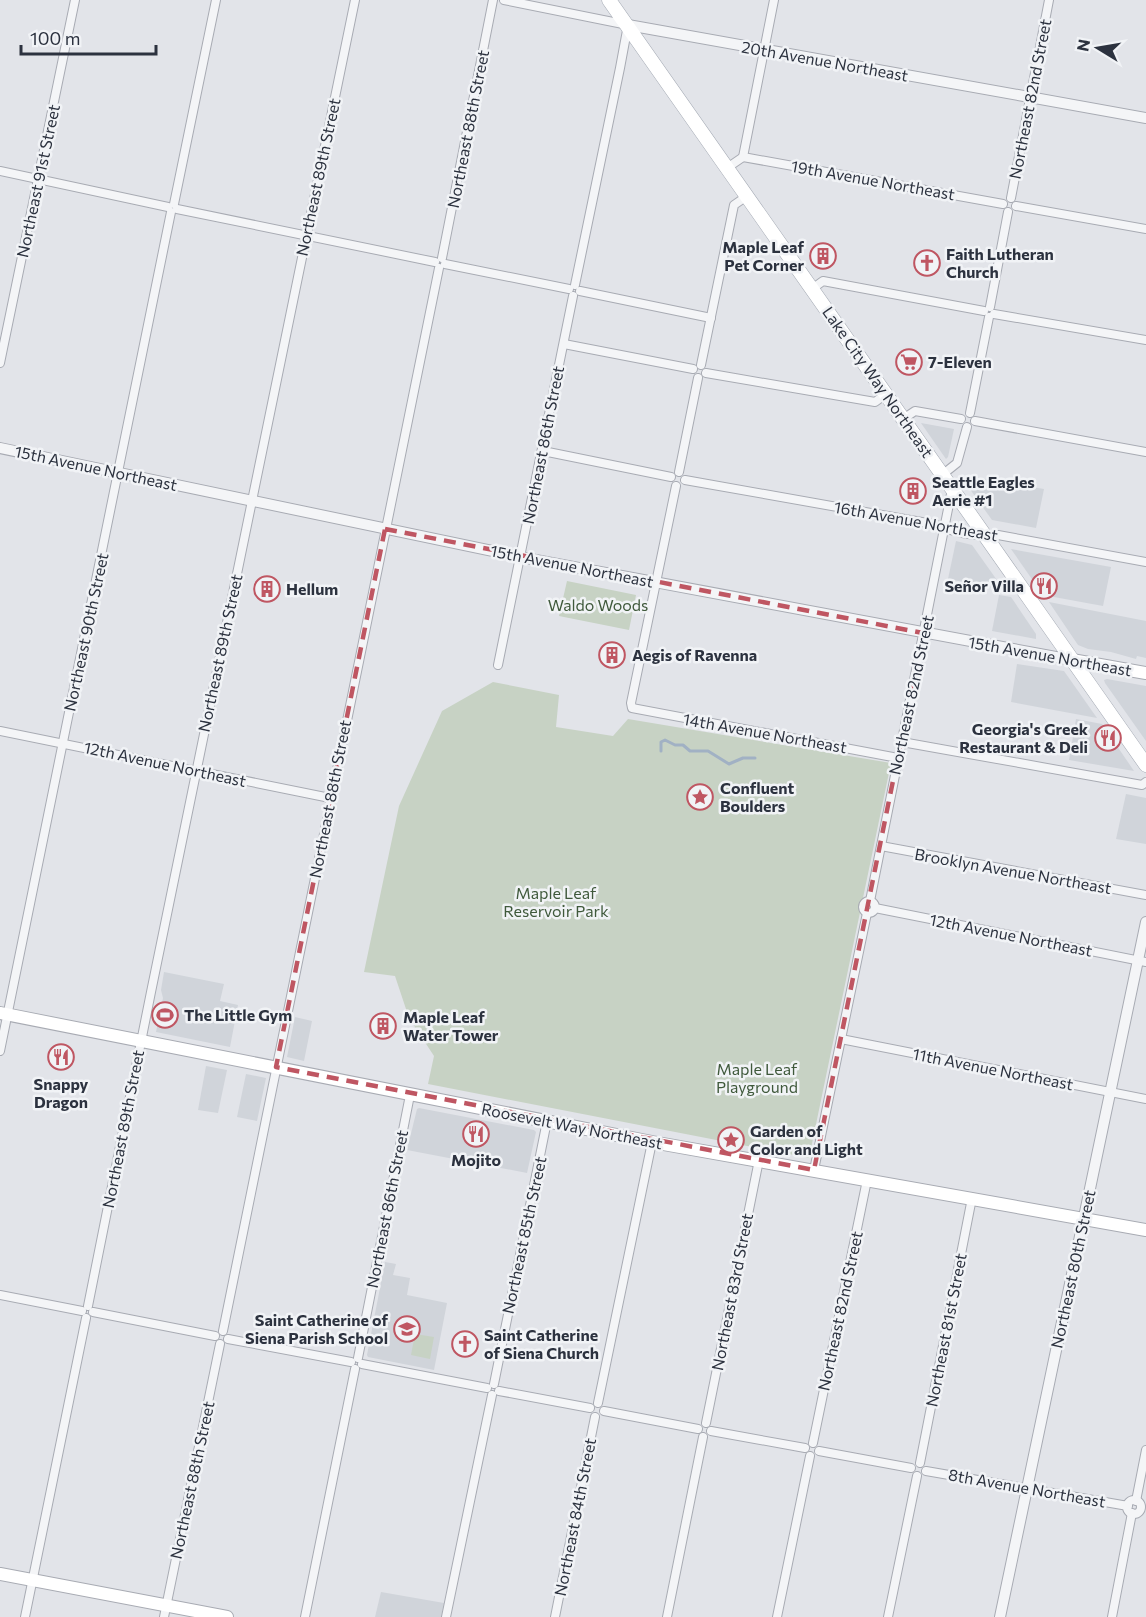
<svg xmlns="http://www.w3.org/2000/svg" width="1146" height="1617" font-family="Commissioner,sans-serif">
<rect width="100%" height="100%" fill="#e2e4e9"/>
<g fill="#d0d4da">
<path d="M921,423L954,429L948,457L946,459Z"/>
<path d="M968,476L1044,489L1036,528L992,520L967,485Z"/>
<path d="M956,541L972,545L1004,590L948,579Z"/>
<path d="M1011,549L1111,567L1103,606L1043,595Z"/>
<path d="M999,595L1011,597L1036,634V639L992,631Z"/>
<path d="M1049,602L1146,621V658L1137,656L1136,659L1111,652L1088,649L1078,645Z"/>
<path d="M1017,664L1064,671L1097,718L1011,702Z"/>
<path d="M1107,679L1146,686V741L1105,683L1104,680Z"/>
<path d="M1076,719L1102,724L1134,771L1069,760Z"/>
<path d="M1126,794L1146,798V844L1116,839Z"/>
<path d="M164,972L224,984L220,1001L238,1005L230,1047L156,1032L163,998L161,990Z"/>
<path d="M295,1017L312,1021L304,1061L287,1057Z"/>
<path d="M206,1066L227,1070L218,1113L198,1110Z"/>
<path d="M246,1074L266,1078L257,1121L237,1117Z"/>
<path d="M419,1108L534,1130L536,1132L527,1173L407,1150L417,1109Z"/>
<path d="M385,1262L396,1264L393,1275L410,1278L407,1295L447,1303L434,1370L368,1357L367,1355Z"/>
<path d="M381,1592L444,1603L441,1617H375Z"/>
</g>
<g fill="#c7d2c4">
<path d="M567,581L636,595L629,630L559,616Z"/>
<path d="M493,682L559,695L556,727L613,736L628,719L891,763L809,1158L428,1084L434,1056L409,1018L395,976L364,972L399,806L442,711Z"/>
<path d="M415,1334L434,1337L430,1359L411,1355Z"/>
</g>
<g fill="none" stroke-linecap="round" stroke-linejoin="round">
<path stroke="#a1b1c4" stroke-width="3" d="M661,751V742L665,740L675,745H683L690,751H708L729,764L743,758H755"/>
<g stroke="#a8abb3" stroke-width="10">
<g id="minor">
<path d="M504,0L628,25L620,68L575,285"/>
<path d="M743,157L1003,204"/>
<path d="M727,168L743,157L774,0"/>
<path d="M0,171L168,207"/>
<path d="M1011,198L1049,0"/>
<path d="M174,204L216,0"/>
<path d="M1016,206L1146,229"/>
<path d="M177,209L435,262"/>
<path d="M442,258L493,0"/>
<path d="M445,264L569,289"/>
<path d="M812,289L823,281L984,311"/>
<path d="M580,291L711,318"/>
<path d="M990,307L1008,212"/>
<path d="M994,314L1146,340"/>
<path d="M564,344L693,369"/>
<path d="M0,363L75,0"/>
<path d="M701,365L734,205L747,196"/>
<path d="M706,373L875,402L886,394"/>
<path d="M970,413L989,317"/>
<path d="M903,419L915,411L961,419"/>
<path d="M975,421L1146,452"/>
<path d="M543,451L671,477"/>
<path d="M679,472L698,378"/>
<path d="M942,475L957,463L967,427"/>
<path d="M685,480L933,524C953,532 977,537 998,535L1146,562"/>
<path d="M676,486L631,703L632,708L898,758"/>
<path d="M498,665L573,296"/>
<path d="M0,731L330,798"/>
<path d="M902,742L1142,785L1146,782"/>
<path d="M881,846L1146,895"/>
<circle cx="869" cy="907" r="6"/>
<path d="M870,901L952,489"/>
<path d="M875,908L1146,962"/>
<path d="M841,1039L1146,1099"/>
<path d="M0,1051L171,212"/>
<path d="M814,1170L867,913"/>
<path d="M0,1295L82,1311"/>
<path d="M88,1306L151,992L355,0"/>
<path d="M93,1312L215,1336"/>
<path d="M223,1331L439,268"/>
<path d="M228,1339L351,1362"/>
<path d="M358,1358L410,1095"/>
<path d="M362,1364L487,1388"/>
<path d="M494,1384L547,1121"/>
<path d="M499,1391L590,1408"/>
<path d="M598,1403L652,1142"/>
<path d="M604,1411L698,1429"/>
<path d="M706,1423L759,1160"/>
<path d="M711,1431L805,1448"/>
<path d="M813,1443L867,1180"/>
<path d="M819,1451L911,1468"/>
<path d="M920,1463L972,1198"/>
<path d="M926,1471L1128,1506"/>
<circle cx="1134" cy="1507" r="7"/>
<path d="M1136,1501L1146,1450"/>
<path d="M25,1617L86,1318"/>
<path d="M164,1617L220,1344"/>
<path d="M305,1617L355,1369"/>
<path d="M446,1617L492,1395"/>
<path d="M555,1617L595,1417"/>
<path d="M667,1617L703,1437"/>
<path d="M777,1617L810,1456"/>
<path d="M888,1617L917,1476"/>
<path d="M1112,1617L1132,1513"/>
</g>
</g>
<g stroke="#a8abb3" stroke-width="12">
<g id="tertiary">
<path d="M628,25L1146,118"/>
<path d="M0,448L526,558L1072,660"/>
<path d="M1000,1617L1146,922"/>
</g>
</g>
<g stroke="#a8abb3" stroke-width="14">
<g id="secondary">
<path d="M1072,660L1146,673"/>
<path d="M0,1013L652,1142L1146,1230"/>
<path d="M0,1574L227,1617"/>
</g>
</g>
<g stroke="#a3a9b3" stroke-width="15">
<path id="primary" d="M609,0L1146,765"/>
</g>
<use href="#minor" stroke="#f4f5f7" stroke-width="8"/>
<use href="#tertiary" stroke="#f4f5f7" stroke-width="10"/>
<use href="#secondary" stroke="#fff" stroke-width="12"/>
<use href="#primary" stroke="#fff" stroke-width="14"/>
</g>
<path fill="none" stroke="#bf5662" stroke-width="4.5" stroke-dasharray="12 8" stroke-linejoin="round" d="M385,529L923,633L814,1170L276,1067Z"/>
<defs>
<g id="building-ring" transform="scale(1.35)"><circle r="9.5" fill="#f1f3f6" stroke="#bf5662" stroke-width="1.5"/><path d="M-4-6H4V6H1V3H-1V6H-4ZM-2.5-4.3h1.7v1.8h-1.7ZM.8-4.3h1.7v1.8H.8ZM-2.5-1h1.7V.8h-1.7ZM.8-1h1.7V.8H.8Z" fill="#bf5662"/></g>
<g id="church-ring" transform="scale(1.35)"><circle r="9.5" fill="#f1f3f6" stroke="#bf5662" stroke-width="1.5"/><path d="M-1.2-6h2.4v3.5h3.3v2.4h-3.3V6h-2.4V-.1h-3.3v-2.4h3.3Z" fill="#bf5662"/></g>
<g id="supermarket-ring" transform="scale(1.35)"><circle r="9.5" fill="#f1f3f6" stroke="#bf5662" stroke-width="1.5"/><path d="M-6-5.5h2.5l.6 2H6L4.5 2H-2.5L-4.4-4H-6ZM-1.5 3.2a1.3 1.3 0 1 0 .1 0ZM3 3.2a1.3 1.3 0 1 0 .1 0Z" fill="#bf5662"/></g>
<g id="restaurant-ring" transform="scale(1.35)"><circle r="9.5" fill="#f1f3f6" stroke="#bf5662" stroke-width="1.5"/><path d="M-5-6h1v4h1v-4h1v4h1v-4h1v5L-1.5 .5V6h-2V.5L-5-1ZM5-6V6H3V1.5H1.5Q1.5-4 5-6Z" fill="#bf5662"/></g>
<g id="sight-ring" transform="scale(1.35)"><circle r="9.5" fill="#f1f3f6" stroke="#bf5662" stroke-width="1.5"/><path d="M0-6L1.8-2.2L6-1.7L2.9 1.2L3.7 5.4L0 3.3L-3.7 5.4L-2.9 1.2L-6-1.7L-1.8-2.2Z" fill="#bf5662"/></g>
<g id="stadium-ring" transform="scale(1.35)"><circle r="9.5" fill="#f1f3f6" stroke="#bf5662" stroke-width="1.5"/><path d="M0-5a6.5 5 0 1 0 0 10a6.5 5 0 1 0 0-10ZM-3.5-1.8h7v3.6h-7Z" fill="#bf5662"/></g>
<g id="school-ring" transform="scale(1.35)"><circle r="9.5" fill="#f1f3f6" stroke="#bf5662" stroke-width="1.5"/><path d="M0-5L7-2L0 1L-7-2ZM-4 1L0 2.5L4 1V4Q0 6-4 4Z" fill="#bf5662"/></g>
</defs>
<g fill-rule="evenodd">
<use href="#building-ring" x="823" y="256"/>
<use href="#church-ring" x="927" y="263"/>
<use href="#supermarket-ring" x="909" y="362"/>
<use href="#building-ring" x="913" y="491"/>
<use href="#restaurant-ring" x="1044" y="586"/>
<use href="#building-ring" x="267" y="589"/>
<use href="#building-ring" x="612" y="655"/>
<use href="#restaurant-ring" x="1108" y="738"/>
<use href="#sight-ring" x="700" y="797"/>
<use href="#stadium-ring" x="165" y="1015"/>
<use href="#building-ring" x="383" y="1026"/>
<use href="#restaurant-ring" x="61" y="1057"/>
<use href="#restaurant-ring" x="476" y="1134"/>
<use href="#sight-ring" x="731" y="1140"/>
<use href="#school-ring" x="407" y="1329"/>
<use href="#church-ring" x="465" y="1344"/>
</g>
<g text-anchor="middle" stroke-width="5" stroke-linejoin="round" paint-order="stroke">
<g font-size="16" fill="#2c323f" stroke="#f1f3f6">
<text transform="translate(825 61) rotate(10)" y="6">20th Avenue Northeast</text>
<text transform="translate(1030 99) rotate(-79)" y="6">Northeast 82nd Street</text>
<text transform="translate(468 129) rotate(-79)" y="6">Northeast 88th Street</text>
<text transform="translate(318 177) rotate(-78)" y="6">Northeast 89th Street</text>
<text transform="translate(873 180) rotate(10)" y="6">19th Avenue Northeast</text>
<text transform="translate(38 181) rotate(-78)" y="6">Northeast 91st Street</text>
<text transform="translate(878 382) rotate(55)" y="6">Lake City Way Northeast</text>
<text transform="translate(543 445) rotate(-79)" y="6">Northeast 86th Street</text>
<text transform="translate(96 468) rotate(12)" y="6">15th Avenue Northeast</text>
<text transform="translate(916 521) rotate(10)" y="6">16th Avenue Northeast</text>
<text transform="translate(572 566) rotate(11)" y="6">15th Avenue Northeast</text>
<text transform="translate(86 632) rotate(-78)" y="6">Northeast 90th Street</text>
<text transform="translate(220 653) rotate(-78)" y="6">Northeast 89th Street</text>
<text transform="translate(1050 656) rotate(10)" y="6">15th Avenue Northeast</text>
<text transform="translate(911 695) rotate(-78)" y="6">Northeast 82nd Street</text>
<text transform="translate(765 733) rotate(10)" y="6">14th Avenue Northeast</text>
<text transform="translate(165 764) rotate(12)" y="6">12th Avenue Northeast</text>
<text transform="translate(330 799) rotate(-79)" y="6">Northeast 88th Street</text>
<text transform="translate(1013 871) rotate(10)" y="6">Brooklyn Avenue Northeast</text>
<text transform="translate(1011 935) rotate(11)" y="6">12th Avenue Northeast</text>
<text transform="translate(993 1069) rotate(11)" y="6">11th Avenue Northeast</text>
<text transform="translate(572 1126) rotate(11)" y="6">Roosevelt Way Northeast</text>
<text transform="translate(123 1129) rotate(-79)" y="6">Northeast 89th Street</text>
<text transform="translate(387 1209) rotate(-79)" y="6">Northeast 86th Street</text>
<text transform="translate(524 1235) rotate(-78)" y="6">Northeast 85th Street</text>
<text transform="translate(1073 1269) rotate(-78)" y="6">Northeast 80th Street</text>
<text transform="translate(732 1292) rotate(-79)" y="6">Northeast 83rd Street</text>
<text transform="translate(840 1311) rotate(-78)" y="6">Northeast 82nd Street</text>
<text transform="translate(946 1330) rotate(-79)" y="6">Northeast 81st Street</text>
<text transform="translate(192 1480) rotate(-78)" y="6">Northeast 88th Street</text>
<text transform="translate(1027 1488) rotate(10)" y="6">8th Avenue Northeast</text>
<text transform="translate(575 1517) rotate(-79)" y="6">Northeast 84th Street</text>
</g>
<g font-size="16" font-weight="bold" fill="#2c323f" stroke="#f1f3f6" text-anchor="start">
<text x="804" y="253" text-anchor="end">Maple Leaf<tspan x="804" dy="18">Pet Corner</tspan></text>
<text x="946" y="260">Faith Lutheran<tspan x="946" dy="18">Church</tspan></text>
<text x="928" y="368">7-Eleven</text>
<text x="932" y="488">Seattle Eagles<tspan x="932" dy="18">Aerie #1</tspan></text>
<text x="1024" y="592" text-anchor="end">Señor Villa</text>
<text x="286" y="595">Hellum</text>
<text x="632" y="661">Aegis of Ravenna</text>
<text x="1088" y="735" text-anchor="end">Georgia's Greek<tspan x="1088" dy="18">Restaurant &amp; Deli</tspan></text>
<text x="720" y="794">Confluent<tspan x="720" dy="18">Boulders</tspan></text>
<text x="184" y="1021">The Little Gym</text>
<text x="403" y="1023">Maple Leaf<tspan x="403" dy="18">Water Tower</tspan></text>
<text x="61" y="1090" text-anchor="middle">Snappy<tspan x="61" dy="18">Dragon</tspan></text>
<text x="750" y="1137">Garden of<tspan x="750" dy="18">Color and Light</tspan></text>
<text x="476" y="1166" text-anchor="middle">Mojito</text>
<text x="388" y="1326" text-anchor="end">Saint Catherine of<tspan x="388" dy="18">Siena Parish School</tspan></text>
<text x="484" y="1341">Saint Catherine<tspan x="484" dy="18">of Siena Church</tspan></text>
</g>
<g font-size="16" fill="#3f593b" stroke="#f1f3f6">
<text x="598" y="611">Waldo Woods</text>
<text x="556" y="899">Maple Leaf<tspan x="556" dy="18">Reservoir Park</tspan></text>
<text x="757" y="1075">Maple Leaf<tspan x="757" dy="18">Playground</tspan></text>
</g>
</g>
<g transform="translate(1098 48) rotate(281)" stroke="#f1f3f6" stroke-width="4.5" paint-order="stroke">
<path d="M0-4.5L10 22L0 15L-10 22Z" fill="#2c323f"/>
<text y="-9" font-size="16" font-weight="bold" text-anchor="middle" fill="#2c323f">N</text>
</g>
<path d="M21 45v9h135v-9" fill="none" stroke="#2c323f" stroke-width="3"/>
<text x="30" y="45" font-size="18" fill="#2c323f" stroke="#f1f3f6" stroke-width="4.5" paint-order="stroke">100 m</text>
</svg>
